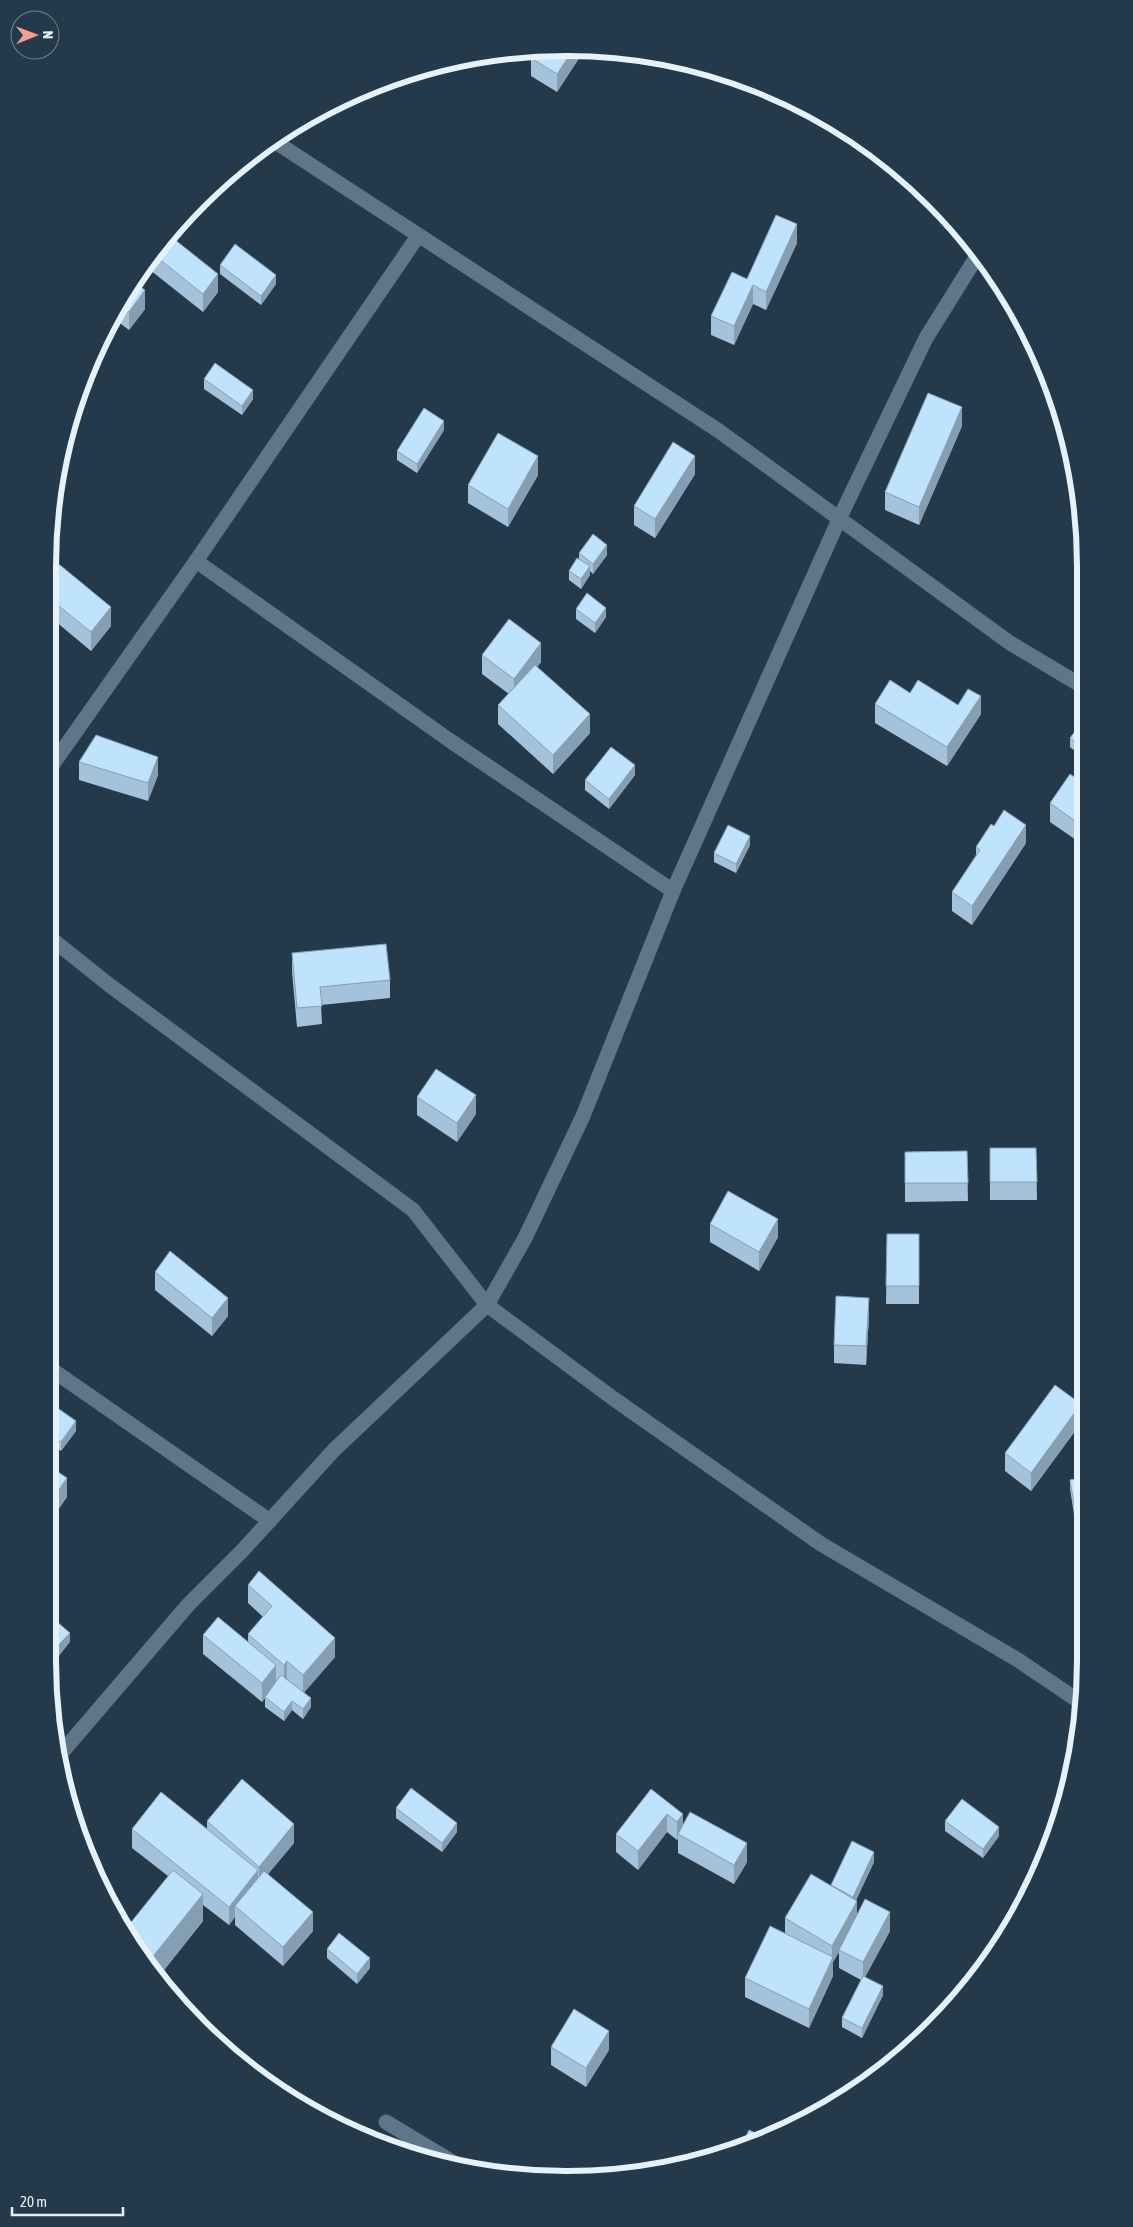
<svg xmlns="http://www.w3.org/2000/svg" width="1133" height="2227" font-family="'Asap Condensed',sans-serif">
<rect width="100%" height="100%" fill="#243a4a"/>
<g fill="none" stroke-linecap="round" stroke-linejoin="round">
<g stroke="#5e7688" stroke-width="15">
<path d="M274,141L719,431L1010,643L1082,686"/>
<path d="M196,561L452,742L673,891"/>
<path d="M48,771L196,561L418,236"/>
<path d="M48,936L108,984L413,1210L487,1305L614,1399L821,1544L1018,1660L1083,1704"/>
<path d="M48,1367L270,1521"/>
<path d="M57,1758L188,1605L242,1551L334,1450L487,1305L525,1238L583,1116L673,891L840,517L926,338L979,253"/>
<path d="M386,2122L464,2169"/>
</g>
</g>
<g fill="#a4c2da">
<path d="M585,49L557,92L531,76V58L536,51Z"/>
<path d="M797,243L766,310L753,304L734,345L711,335V316L747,279Z"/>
<path d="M155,251L218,292L203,312L145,266Z"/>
<path d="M220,265L276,284L261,305L220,274Z"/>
<path d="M135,283L145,309L129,330L113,318Z"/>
<path d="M204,379L253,399L242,415L204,389Z"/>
<path d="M962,426L919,525L885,510V492Z"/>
<path d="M444,430L417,473L397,460V451Z"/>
<path d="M695,474L655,538L634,525V506Z"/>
<path d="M538,475L508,527L468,503V485Z"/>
<path d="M579,553L607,555L593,574L590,571V575L581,589L569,580V571L579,559Z"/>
<path d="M49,556L111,626L91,651L49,616Z"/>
<path d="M576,609L606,617L595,633L576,619Z"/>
<path d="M482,655L541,662L537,667L590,733L553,774L498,724V705L509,694L482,674Z"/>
<path d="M910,693L958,705L981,714L947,766L875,723V704Z"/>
<path d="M1082,722V757L1070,747V738Z"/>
<path d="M79,762L158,775L148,801L79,780Z"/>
<path d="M1082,769V844L1050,822V803L1075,777Z"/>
<path d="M635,775L609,809L585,790V780Z"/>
<path d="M1026,843L972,925L952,911V892L976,855V847Z"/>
<path d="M750,845L736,873L714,862V853Z"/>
<path d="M292,953L390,980V998L321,1005L322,1024L297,1027L292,972Z"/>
<path d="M1083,1084V1167H1075V1148Z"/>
<path d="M417,1097L476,1114L457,1142L417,1115Z"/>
<path d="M990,1148H1036L1037,1200H990Z"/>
<path d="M967,1151L968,1201L905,1202V1152Z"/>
<path d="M710,1224L778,1237L759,1271L710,1242Z"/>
<path d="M887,1234H919V1304H886Z"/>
<path d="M155,1272L228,1316L212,1336L155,1290Z"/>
<path d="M869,1316L866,1365L834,1363V1345Z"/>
<path d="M1081,1423L1031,1491L1005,1471V1453Z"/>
<path d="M48,1425L76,1431L61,1451L48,1442Z"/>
<path d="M1084,1447V1538L1078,1539L1070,1489V1480L1078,1478L1075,1477V1467Z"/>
<path d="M48,1465L67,1497L52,1518L48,1515Z"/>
<path d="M248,1585L335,1657L304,1692L311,1707L303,1719L292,1710L284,1721L265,1707V1698L262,1702L203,1654V1635L248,1642V1634L263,1617L248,1603Z"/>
<path d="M651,1789L683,1824L747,1862L734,1884L678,1853V1839L677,1840L667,1832L638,1870L616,1852V1834Z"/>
<path d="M396,1808L457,1832L442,1852L396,1818Z"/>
<path d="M207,1821L294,1843L268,1874L313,1931L283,1966L235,1925V1917L229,1925L203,1905V1921L157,1979L155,1977L168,1876L132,1848V1829H207Z"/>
<path d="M945,1821L999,1836L983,1858L945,1831Z"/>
<path d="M874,1862L856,1900L857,1914L890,1931L865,1977L883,1995L862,2038L842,2027V2018L861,1980L839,1968V1952L833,1962V1976L809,2028L745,1997V1978L785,1934V1918L831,1885Z"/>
<path d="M327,1949L370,1968L357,1984L327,1958Z"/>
<path d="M551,2047L609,2050L586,2087L551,2065Z"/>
</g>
<g fill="#869eb1">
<path d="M585,49L557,92V74L573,50Z"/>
<path d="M797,224V243L766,310V292Z"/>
<path d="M218,274V292L203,312V294Z"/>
<path d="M276,275V284L261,305V296Z"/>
<path d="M753,285V304L734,345V326Z"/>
<path d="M145,290V309L129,330V312Z"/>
<path d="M253,390V399L242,415V406Z"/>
<path d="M962,407V426L919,525V507Z"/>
<path d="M444,421V430L417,473V464Z"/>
<path d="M538,456V475L508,527V509Z"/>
<path d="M695,456V474L655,538V519Z"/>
<path d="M607,545V555L593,574V564Z"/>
<path d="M590,566V575L581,589V579Z"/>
<path d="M111,607V626L91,651V632Z"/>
<path d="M606,608V617L595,633V623Z"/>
<path d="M541,643V662L514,698V679Z"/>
<path d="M981,696V714L947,766V747Z"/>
<path d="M590,714V733L553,774V755Z"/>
<path d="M158,757V775L148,801V783Z"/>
<path d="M635,765V775L609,809V799Z"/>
<path d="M1026,825V843L972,925V906Z"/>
<path d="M750,836V845L736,873V864Z"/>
<path d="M56,1032V1041L48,1053V1044Z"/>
<path d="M476,1095V1114L457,1142V1123Z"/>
<path d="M778,1219V1237L759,1271V1252Z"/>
<path d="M228,1298V1316L212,1336V1318Z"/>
<path d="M869,1298V1316L866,1365V1346Z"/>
<path d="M1081,1404V1423L1031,1491V1473Z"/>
<path d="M76,1421V1431L61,1451V1442Z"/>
<path d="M67,1478V1497L52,1518V1500Z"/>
<path d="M70,1633V1642L59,1656V1664L49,1675L48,1658Z"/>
<path d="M335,1638V1657L303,1694V1675Z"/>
<path d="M287,1661V1680L284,1683V1665Z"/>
<path d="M276,1665V1684L262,1702V1683Z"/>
<path d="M311,1698V1707L303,1719V1709Z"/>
<path d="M292,1701V1710L284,1721V1712Z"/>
<path d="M667,1814V1832L638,1870V1851Z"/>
<path d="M683,1814V1833L678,1834V1839L677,1840V1822Z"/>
<path d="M457,1823V1832L442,1852V1843Z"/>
<path d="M294,1824V1843L259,1885V1867Z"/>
<path d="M999,1827V1836L983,1858V1849Z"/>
<path d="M747,1843V1862L734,1884V1865Z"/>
<path d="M874,1852V1862L853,1907V1897Z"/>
<path d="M258,1870V1888L235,1906V1917L229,1925V1907Z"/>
<path d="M203,1894V1921L157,1979L147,1964Z"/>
<path d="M857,1901V1919L839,1950V1952L833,1962V1976L809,2028V2009L832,1960V1946Z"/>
<path d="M313,1912V1931L283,1966V1947Z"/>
<path d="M890,1912V1931L863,1981V1962Z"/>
<path d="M370,1958V1968L357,1984V1974Z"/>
<path d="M883,1986V1995L862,2038V2028Z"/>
<path d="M609,2031V2050L586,2087V2068Z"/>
</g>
<g fill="#bfe2fd" stroke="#869eb1">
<path d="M573,50L557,74L531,58L536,51Z"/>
<path d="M776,215L797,224L766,292L753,285L734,326L711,316L732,272L747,279Z"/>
<path d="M169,235L218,274L203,294L153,254Z"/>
<path d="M235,244L276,275L261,296L220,265Z"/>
<path d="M135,283L145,290L129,312L121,306Z"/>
<path d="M215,363L253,390L242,406L204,379Z"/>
<path d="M928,393L962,407L919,507L885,492Z"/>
<path d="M424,408L444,421L417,464L397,451Z"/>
<path d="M498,433L538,456L508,509L468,485Z"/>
<path d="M673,442L695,456L655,519L634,506Z"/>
<path d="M593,534L607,545L593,564L579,553Z"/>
<path d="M49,556L111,607L91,632L49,598Z"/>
<path d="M577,558L590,566L581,579L569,571Z"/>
<path d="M587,593L606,608L595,623L576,609Z"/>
<path d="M509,619L541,643L514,679L482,655Z"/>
<path d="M535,665L590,714L553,755L498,705Z"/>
<path d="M890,680L910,693L918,680L958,705L968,689L981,696L947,747L875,704Z"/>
<path d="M1082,722V747L1070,738Z"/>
<path d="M96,735L158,757L148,783L79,762Z"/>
<path d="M611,747L635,765L609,799L585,780Z"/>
<path d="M1082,769V782L1075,777Z"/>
<path d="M1070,774L1082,782V826L1050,803Z"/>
<path d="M1004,810L1026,825L972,906L952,892L980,850L976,847L991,824L994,826Z"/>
<path d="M728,825L750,836L736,864L714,853Z"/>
<path d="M386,944L390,980L320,987L322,1006L297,1008L292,953Z"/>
<path d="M48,1027L56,1032L48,1044Z"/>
<path d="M436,1069L476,1095L457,1123L417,1097Z"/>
<path d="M1077,1084H1083V1148H1075Z"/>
<path d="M990,1148H1036L1037,1182H990Z"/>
<path d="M967,1151L968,1183H905V1152Z"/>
<path d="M728,1191L778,1219L759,1252L710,1224Z"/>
<path d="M887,1234H919V1286H886Z"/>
<path d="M170,1251L228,1298L212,1318L155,1272Z"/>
<path d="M836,1296L869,1298L866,1346L834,1345Z"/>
<path d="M1055,1385L1081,1404L1031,1473L1005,1453Z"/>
<path d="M59,1409L76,1421L61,1442L48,1433V1425Z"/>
<path d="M1084,1447V1471L1075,1467Z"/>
<path d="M48,1465L67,1478L52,1500L48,1496Z"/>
<path d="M1084,1477V1528L1078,1529L1070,1480Z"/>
<path d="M259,1571L335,1638L303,1675L287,1661L284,1665L248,1634L272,1606L248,1585Z"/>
<path d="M48,1614L70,1633L58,1646L48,1635Z"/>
<path d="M218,1617L276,1665L262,1683L203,1635Z"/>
<path d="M48,1635L59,1646L48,1658Z"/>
<path d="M281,1675L311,1698L303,1709L292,1701L284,1712L265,1697Z"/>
<path d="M242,1779L294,1824L259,1867L207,1821Z"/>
<path d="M411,1788L457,1823L442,1843L396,1808Z"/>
<path d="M651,1789L683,1814L677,1822L667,1814L638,1851L616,1834Z"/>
<path d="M161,1792L258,1870L229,1907L132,1829Z"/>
<path d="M962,1799L999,1827L983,1849L945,1821Z"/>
<path d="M690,1812L747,1843L734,1865L678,1834Z"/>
<path d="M852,1841L874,1852L853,1897L831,1885Z"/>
<path d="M173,1870L203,1894L147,1964L124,1931Z"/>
<path d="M264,1871L313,1912L283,1947L235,1906Z"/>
<path d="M811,1874L857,1901L832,1946L785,1918Z"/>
<path d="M865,1899L890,1912L863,1962L839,1950Z"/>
<path d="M770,1926L833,1957L809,2009L745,1978Z"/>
<path d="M339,1933L370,1958L357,1974L327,1949Z"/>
<path d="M863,1976L883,1986L862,2028L842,2018Z"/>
<path d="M574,2009L609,2031L586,2068L551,2047Z"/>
<path d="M749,2130L766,2138L740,2149Z"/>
</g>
<path d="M0 0H1133V2227H0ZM566 56H567A510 510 0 0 1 1077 566V1661A510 510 0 0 1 567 2171H566A510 510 0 0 1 56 1661V566A510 510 0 0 1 566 56Z" fill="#243a4a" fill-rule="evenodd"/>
<path fill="none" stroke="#e5f2fc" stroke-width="6" d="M566 56H567A510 510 0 0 1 1077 566V1661A510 510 0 0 1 567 2171H566A510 510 0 0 1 56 1661V566A510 510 0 0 1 566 56Z"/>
<g transform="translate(35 35) rotate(89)"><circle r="24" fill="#243a4a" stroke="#718491"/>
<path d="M0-4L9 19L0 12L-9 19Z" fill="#f59d8e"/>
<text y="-8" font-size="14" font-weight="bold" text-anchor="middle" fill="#e5f2fc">N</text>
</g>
<path d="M12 2207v8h111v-8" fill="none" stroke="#e5f2fc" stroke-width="2.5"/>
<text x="20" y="2207" font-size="15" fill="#e5f2fc" stroke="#243a4a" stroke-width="4" paint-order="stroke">20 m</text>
</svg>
